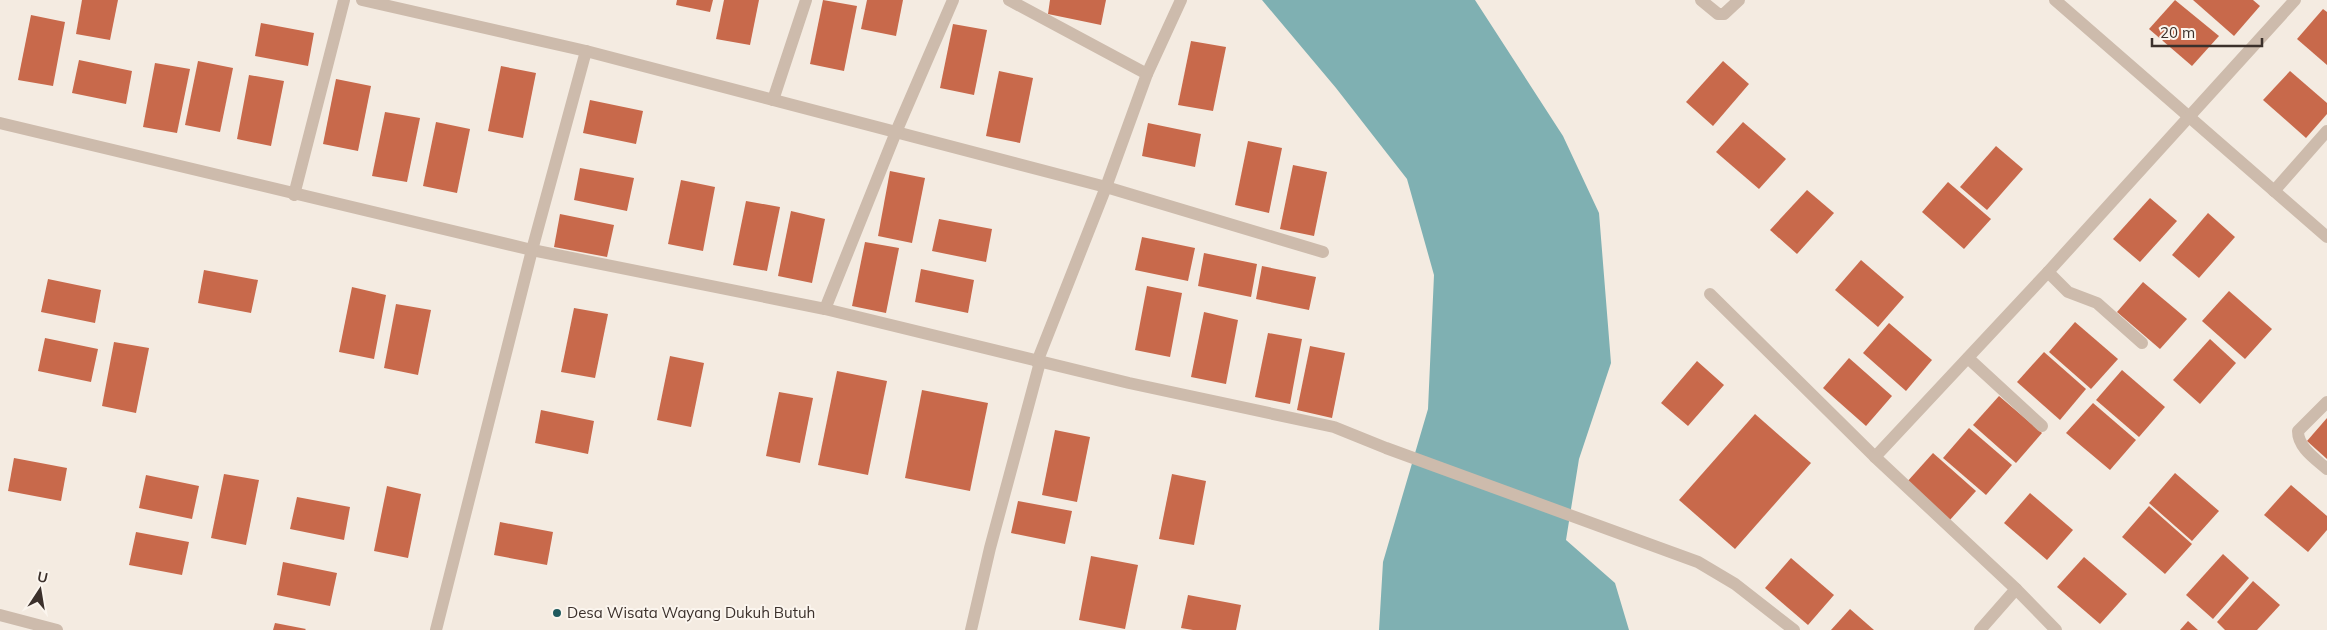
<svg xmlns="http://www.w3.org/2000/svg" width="2327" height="630" font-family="Mulish,sans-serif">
<rect width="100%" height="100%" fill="#f4ebe1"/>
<path fill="#7fb0b2" d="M1262,0H1475L1563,136L1599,213L1611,363L1579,459L1566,540L1615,583L1629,630H1379L1383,562L1428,409L1434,275L1407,179L1336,88Z"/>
<g fill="#c8694b">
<path d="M82,0H118L110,40L76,34Z"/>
<path d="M677,0H713L710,12L676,5Z"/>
<path d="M724,0H759L750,45L716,39Z"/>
<path d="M823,0L857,6L844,71L810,64Z"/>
<path d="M867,0H903L896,36L861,29Z"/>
<path d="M1050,0H1106L1101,25L1048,14Z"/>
<path d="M2175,0L2219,36L2192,66L2149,29Z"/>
<path d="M2193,0H2253L2260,6L2234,36Z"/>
<path d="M2323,9L2327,12V65L2297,39Z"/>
<path d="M31,15L65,22L53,86L18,80Z"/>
<path d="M261,23L314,33L308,66L255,56Z"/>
<path d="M953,24L987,30L974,95L940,88Z"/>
<path d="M1191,41L1226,47L1213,111L1178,105Z"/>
<path d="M79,60L132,71L126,104L72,93Z"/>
<path d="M198,61L233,68L220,132L185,125Z"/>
<path d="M1723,61L1749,84L1713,126L1686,102Z"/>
<path d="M155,63L190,69L177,133L143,127Z"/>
<path d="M501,66L536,73L523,138L488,131Z"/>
<path d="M999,71L1033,78L1020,143L986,136Z"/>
<path d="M2290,71L2327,103V114L2306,138L2263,100Z"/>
<path d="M249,75L284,81L271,146L237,139Z"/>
<path d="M336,79L371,86L358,151L323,144Z"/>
<path d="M590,100L643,111L636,144L583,133Z"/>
<path d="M385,112L420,118L407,182L372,176Z"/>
<path d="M436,122L470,129L457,193L423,186Z"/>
<path d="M1743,122L1786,159L1759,189L1716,152Z"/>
<path d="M1148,123L1201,134L1195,167L1142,156Z"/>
<path d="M1248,141L1282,148L1269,213L1235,205Z"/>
<path d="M1996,146L2023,169L1987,210L1960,187Z"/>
<path d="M1293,165L1327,172L1314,236L1280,229Z"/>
<path d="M580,168L634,178L627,211L574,200Z"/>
<path d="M890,171L925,178L912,243L878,236Z"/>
<path d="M681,180L715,187L703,251L668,244Z"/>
<path d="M1948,182L1991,219L1964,249L1922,212Z"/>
<path d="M1807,190L1834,213L1797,254L1770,230Z"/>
<path d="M2150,198L2177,221L2140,262L2113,239Z"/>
<path d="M746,201L780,207L767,271L733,265Z"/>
<path d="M791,211L825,219L812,283L778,276Z"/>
<path d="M2208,213L2235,237L2199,278L2172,255Z"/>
<path d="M560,214L614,225L607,257L554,247Z"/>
<path d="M939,219L992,229L986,262L932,251Z"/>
<path d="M1142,237L1195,248L1188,281L1135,270Z"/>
<path d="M865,242L899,248L886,313L852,306Z"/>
<path d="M1204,253L1257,264L1251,297L1198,286Z"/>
<path d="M1861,260L1904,297L1878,327L1835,290Z"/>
<path d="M1262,266L1316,277L1309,310L1256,299Z"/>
<path d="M921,269L974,280L968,313L915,302Z"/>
<path d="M204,270L258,280L251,313L198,303Z"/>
<path d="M48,279L101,290L95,323L41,312Z"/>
<path d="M2143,282L2187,319L2160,349L2117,312Z"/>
<path d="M1147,286L1182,293L1170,357L1135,350Z"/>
<path d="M352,287L386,295L374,359L339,352Z"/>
<path d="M2229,291L2272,329L2245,359L2202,321Z"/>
<path d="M396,304L431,310L418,375L384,368Z"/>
<path d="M574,308L608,314L595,378L561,372Z"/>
<path d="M1204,312L1238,320L1226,384L1191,377Z"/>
<path d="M2075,322L2118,359L2091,389L2049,352Z"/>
<path d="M1889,323L1932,360L1906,391L1863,353Z"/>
<path d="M1268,333L1302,339L1290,404L1255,397Z"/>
<path d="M45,338L98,349L91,382L38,371Z"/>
<path d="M2210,339L2236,363L2200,404L2173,380Z"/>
<path d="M114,342L149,348L136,413L102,406Z"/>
<path d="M1310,346L1345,353L1332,418L1297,410Z"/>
<path d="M2044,352L2086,389L2060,420L2017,382Z"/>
<path d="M670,356L704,363L691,427L657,420Z"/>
<path d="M1849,358L1892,396L1866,426L1823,388Z"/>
<path d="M1697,361L1724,385L1688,426L1661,403Z"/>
<path d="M2122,370L2165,407L2139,437L2096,400Z"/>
<path d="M837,371L887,381L868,475L818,465Z"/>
<path d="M922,390L988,403L970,491L905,478Z"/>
<path d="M779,392L813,398L800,463L766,456Z"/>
<path d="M1999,396L2042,433L2016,463L1973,425Z"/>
<path d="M2093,403L2136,440L2110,470L2066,433Z"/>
<path d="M541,410L594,421L588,454L535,443Z"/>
<path d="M1755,414L1811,463L1735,549L1679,500Z"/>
<path d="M2327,418V459L2307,441Z"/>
<path d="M1969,428L2012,465L1986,495L1943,458Z"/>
<path d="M1055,430L1090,437L1077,502L1042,495Z"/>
<path d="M1933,453L1976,491L1949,521L1906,483Z"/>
<path d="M14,458L67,468L61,501L8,491Z"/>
<path d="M2175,473L2219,511L2192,541L2149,503Z"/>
<path d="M224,474L259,480L246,545L211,538Z"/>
<path d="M1172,474L1206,481L1194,545L1159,539Z"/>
<path d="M146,475L199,486L192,519L139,508Z"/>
<path d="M2291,485L2327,516V530L2308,552L2264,515Z"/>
<path d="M387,486L421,494L408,558L374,551Z"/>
<path d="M2030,493L2073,530L2047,560L2004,523Z"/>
<path d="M297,497L350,507L344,540L290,529Z"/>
<path d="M1018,501L1072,511L1065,544L1011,533Z"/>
<path d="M2149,506L2192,544L2165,574L2122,537Z"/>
<path d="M500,522L553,532L547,565L494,555Z"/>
<path d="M136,532L189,542L182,575L129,565Z"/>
<path d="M2223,554L2249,578L2213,619L2186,595Z"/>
<path d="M1091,556L1138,565L1125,629L1079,620Z"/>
<path d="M2084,557L2127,594L2100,624L2057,587Z"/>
<path d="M1791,558L1834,595L1808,625L1765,588Z"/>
<path d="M283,562L337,573L330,606L277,595Z"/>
<path d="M2253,581L2280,605L2257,630H2225L2217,622Z"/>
<path d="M1188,595L1241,605L1236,630H1193L1181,628Z"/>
<path d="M1850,609L1874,630H1831Z"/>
<path d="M2188,621L2198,630H2180Z"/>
<path d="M275,623L306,629L305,630H273Z"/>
</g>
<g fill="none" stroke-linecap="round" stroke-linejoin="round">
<g stroke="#cdbbac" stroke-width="12">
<path d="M362,0L586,51L1106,187L1323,252"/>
<path d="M1009,0L1147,74"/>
<path d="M1701,0L1718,14H1724L1739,0"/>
<path d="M2055,0L2327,237"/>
<path d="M773,100L806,0"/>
<path d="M0,123L532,250L825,309L1129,383L1334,427L1386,448L1698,562L1735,584L1794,630"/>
<path d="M2274,191L2327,131"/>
<path d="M294,195L344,0"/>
<path d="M2048,272L2068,292L2097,303L2142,343"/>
<path d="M1710,294L1875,457L2016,589L2056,630"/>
<path d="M825,309L896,132L953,0"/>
<path d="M1968,358L2042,426"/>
<path d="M1037,362L1106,187L1147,74L1181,0"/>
<path d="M2327,402L2298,431C2298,448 2316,459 2327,469"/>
<path d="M1875,457L2048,272L2295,0"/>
<path d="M0,615L57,630"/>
<path d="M436,630L532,250L586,51"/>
<path d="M971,630L990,548L1040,362"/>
<path d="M1980,630L2016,589"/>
</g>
</g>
<circle fill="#1f5a5e" stroke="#fbf5ee" stroke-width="2" cx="557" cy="613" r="5"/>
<g text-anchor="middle" stroke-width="4" stroke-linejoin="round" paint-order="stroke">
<g font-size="15" fill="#3b302b" stroke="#fbf5ee" text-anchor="start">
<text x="567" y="618">Desa Wisata Wayang Dukuh Butuh</text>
</g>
</g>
<g transform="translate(40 590) rotate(12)" stroke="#fbf5ee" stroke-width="4" paint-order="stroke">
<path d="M0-4L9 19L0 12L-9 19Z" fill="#3b302b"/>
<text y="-8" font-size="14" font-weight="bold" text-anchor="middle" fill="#3b302b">U</text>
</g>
<path d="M2152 38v8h110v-8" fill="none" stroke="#3b302b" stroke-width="2.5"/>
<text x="2160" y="38" font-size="15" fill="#3b302b" stroke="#fbf5ee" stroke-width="4" paint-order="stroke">20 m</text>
</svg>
